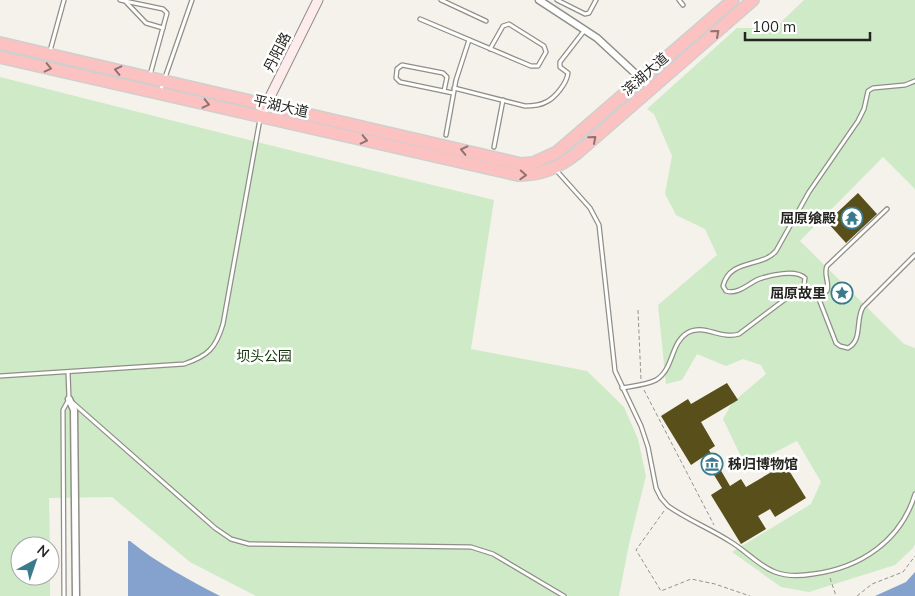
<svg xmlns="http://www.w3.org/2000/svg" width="915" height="596" font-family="Mulish,'Noto Sans SC',sans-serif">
<rect width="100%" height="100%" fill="#f4f2ea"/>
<g fill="#ceeac7">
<path d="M804,0H915V189L883,157L800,241L904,344L915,348V544L913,548L895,565L809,592L781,587L732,552L811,504L821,482L797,441L746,467L723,419L732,403L766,374L761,365L743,359L726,366L697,354L682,380L666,384L658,305L717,255L705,229L676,215L665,194L672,156L654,114L647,109L737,28H775Z"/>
<path d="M0,77L289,150L494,200L471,349L587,371L624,407L638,439L646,476L629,544L619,596H256L190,562L112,497L49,498L50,546H20V576H50V561V596H0Z"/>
</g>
<g fill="#85a2ce">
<path d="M128,541H130C157,563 189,580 220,596H128Z"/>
<path d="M915,572V596H875L906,582Z"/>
</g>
<g fill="#584f1b">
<path d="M858,193L877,214L846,243L827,222Z"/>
<path d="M727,383L738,400L701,422L715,446L709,450L730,486L741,479L746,487L785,464L806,498L775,517L770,509L758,516L766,529L741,544L711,495L722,488L703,457L691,465L661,416L688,399L691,404Z"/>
</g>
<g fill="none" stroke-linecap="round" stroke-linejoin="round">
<g stroke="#908f87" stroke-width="5.5">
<g id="lane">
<path d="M120,0L163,9L167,13L150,75"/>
<path d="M441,0L486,21"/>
<path d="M557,0L585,14L589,13L596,0"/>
<path d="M679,0L683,5"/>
<path d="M126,2L146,23L163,28"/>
<path d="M420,19L531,66H538L546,52L544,46L509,24L503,26L490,49"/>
<path d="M50,51L64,0"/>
<path d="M454,88L525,106C532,106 539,106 546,102C555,98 567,83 568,73L560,67V62L584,31"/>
<path d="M444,91L447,77L443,73L402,65L397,69L396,78L400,82L453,93"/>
<path d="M160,92L192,0"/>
<path d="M446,135L456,80L469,40"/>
<path d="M494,147L503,100"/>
<path d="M556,170L590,208L599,225L615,371L641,426L648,447L656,488L661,498L668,506C688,520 711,529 731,542C746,551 759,566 775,572C788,577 801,576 813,574C860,568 901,541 915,494"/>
<path d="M804,285L817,294L836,343L840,346L848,348C863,340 855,320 863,307L915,255"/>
<path d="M817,294L827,291C830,283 823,274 827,266L887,209"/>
<path d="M0,376L184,364C208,356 216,348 223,324L260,119"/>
<path d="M622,388C633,386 646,385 656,380C674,369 670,344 687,333C704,323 720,340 739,334L804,285L805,278C796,269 770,275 759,279C749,283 738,295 726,291L723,286C730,258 762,268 776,251L809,192L858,121L864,109L868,91L873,88L905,85L915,81"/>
<path d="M73,403L215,528L231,539L249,544L471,547L493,554L564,596"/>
<path d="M64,596L63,410L69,399L68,372"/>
</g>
</g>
<g stroke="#908f87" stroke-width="9">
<g id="street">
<path d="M539,0L597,38L652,89"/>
<path d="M69,399L74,410L76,596"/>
</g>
</g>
<g stroke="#908f87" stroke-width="11">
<path id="secondary" d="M264,109L318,0"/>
</g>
<g stroke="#cfcfce" stroke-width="14">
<g id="highway">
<path d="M0,43L521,164L533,163L557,152L733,0"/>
<path d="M0,57L518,175C541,175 558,168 576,154L753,0"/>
</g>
</g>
<g stroke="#94938d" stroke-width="1" stroke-dasharray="4 2.5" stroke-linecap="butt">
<path d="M638,310L641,380"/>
<path d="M644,390L714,525"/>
<path d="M664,511L636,550L661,591L691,579L715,584L750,596"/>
<path d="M830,578L836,596"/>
<path d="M857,596L872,584L903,572L915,556"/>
</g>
<use href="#lane" stroke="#fff" stroke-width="3"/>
<use href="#street" stroke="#fff" stroke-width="6"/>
<use href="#secondary" stroke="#feecec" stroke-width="9"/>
<use href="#highway" stroke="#fcc1c1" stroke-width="11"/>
</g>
<defs><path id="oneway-chevron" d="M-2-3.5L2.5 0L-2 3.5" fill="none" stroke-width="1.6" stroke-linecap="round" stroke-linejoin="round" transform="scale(1.25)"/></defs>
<g stroke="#907270">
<use href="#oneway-chevron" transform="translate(716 33) rotate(-41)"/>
<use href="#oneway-chevron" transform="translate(48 68) rotate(13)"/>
<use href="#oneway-chevron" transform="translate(118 70) rotate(-167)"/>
<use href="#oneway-chevron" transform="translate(206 104) rotate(13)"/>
<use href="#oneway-chevron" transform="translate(593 139) rotate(-41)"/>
<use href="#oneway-chevron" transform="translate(364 140) rotate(13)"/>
<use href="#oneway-chevron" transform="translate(464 150) rotate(-167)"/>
<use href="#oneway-chevron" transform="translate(523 175) rotate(3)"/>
</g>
<defs>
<g id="temple-ring" transform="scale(1.125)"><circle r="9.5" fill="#fff" stroke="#397b8d" stroke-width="1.5"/><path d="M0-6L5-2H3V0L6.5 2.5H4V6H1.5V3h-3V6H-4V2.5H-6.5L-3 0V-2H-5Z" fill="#397b8d"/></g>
<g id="sight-ring" transform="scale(1.125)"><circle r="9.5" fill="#fff" stroke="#397b8d" stroke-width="1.5"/><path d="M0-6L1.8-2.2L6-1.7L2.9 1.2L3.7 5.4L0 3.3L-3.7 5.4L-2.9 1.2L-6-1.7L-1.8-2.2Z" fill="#397b8d"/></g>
<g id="museum-ring" transform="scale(1.125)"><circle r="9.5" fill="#fff" stroke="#397b8d" stroke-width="1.5"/><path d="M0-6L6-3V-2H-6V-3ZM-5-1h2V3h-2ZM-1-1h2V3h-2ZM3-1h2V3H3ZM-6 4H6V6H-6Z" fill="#397b8d"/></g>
</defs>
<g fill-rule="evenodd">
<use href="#temple-ring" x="852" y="218"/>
<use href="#sight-ring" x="842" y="293"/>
<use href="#museum-ring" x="712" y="464"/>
</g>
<g text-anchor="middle" stroke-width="5" stroke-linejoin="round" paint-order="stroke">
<g font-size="14" fill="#242420" stroke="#fff">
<text transform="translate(277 52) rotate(-63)" y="5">丹阳路</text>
<text transform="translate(645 74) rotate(-41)" y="5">滨湖大道</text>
<text transform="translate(281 106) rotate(13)" y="5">平湖大道</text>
</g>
<g font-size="14" font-weight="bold" fill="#242420" stroke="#fff" text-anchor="end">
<text x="836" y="223">屈原飨殿</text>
<text x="826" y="298">屈原故里</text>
<text x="728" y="469" text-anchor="start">秭归博物馆</text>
</g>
<g font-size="14" fill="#14370a" stroke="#fff">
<text x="264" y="361">坝头公园</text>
</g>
</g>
<g transform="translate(35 561) rotate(40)"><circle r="24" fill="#ffffff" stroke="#a7a7a6"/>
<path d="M0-4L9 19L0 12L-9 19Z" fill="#397b8d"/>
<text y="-8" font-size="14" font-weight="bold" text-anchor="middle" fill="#242420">N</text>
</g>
<path d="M745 32v8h125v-8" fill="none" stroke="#242420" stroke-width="2.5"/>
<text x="752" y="32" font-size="15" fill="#242420" stroke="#ffffff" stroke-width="4" paint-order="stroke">100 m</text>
</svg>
